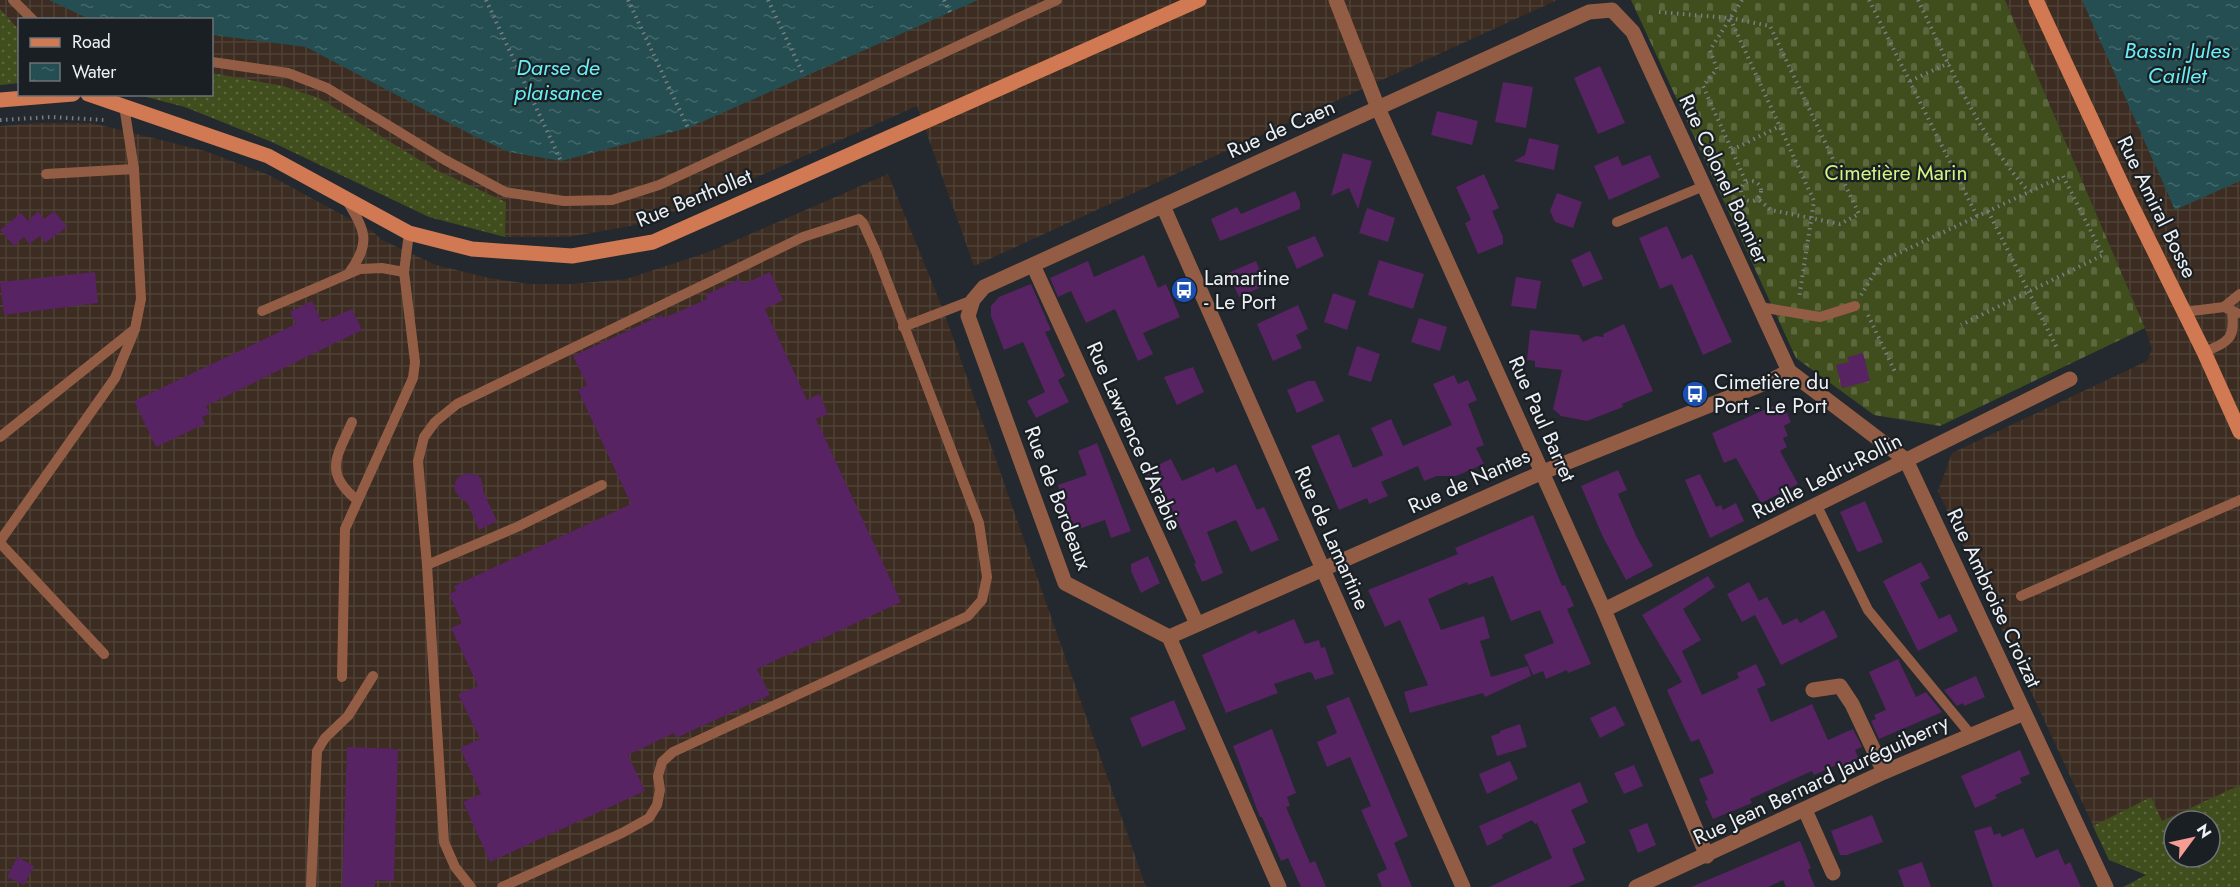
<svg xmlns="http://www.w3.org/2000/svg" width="2240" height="887" font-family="Jost,sans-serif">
<defs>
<pattern id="industrial-grid" width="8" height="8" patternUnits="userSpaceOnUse" patternTransform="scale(1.5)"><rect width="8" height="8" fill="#3c2c21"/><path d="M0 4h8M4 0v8" fill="none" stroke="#4f4137"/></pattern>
<pattern id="grass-dots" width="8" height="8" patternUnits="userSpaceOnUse" patternTransform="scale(1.5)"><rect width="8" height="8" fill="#404d1d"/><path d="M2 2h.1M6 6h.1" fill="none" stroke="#5c673e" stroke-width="1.8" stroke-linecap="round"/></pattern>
<pattern id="cemetery-stones" width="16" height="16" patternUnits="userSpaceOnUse" patternTransform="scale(1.5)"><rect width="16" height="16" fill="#404d1d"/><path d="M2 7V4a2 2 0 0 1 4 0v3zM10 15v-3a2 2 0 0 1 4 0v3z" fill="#5c673e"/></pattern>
<pattern id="water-ripples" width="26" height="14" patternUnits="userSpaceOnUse" patternTransform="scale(1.5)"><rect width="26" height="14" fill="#244e51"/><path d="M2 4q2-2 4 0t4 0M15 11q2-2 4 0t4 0" fill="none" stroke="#44686b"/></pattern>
</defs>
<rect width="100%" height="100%" fill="#23292e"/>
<g fill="url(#industrial-grid)">
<path d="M0,0H1557L974,266L917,106L694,205L636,225L568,237H506L429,217L272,142L185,107L139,95L212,94V20H20L19,83L0,85Z"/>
<path d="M2005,0H2240V836L2210,821H2174V857L2109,860L1938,491L1952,453L2147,361L2152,349L2145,328Z"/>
<path d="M38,123H92L205,151L269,175L372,231L382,240L436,265L489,278L529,284H571L626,279L709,252L888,174L944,312L1146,887H0V126Z"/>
</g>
<g fill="url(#grass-dots)" fill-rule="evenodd">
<path d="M0,9L19,30V83L0,85Z"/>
<path d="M212,73L283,86L319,98L436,170L506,202L505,237L429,217L272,142L185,107L139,95L212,94Z"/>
<path d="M2240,785V887H2123L2146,875L2109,860L2093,826L2151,797L2162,821ZM2174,821H2210V857H2174Z"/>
</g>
<path fill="url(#cemetery-stones)" d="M1631,0H2005L2145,328L1940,426L1874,415L1796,358Z"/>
<g fill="url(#water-ripples)">
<path d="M49,0H978L688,128L561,161L509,152L472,135L306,47L212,35V20L89,19Z"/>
<path d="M2082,0H2240V181L2175,210Z"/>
</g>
<g fill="#572362">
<path d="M1600,66L1625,123L1598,134L1574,78Z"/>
<path d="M1503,82L1533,87L1526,128L1495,122Z"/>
<path d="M1437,111L1478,121L1472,145L1431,135Z"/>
<path d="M1529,138L1559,145L1554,170L1514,161L1525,155Z"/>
<path d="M1343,153L1372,161L1358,209L1349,188L1331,196Z"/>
<path d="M1650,155L1660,177L1609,200L1594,166L1618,156L1622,166Z"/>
<path d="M1484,174L1499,208L1492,211L1503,237V244L1478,254L1465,223L1471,220L1456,187Z"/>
<path d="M1295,191L1300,202V209L1220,241L1211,219L1237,207L1241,214Z"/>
<path d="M1557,193L1582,202L1573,228L1555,222L1550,211Z"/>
<path d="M1367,208L1395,218L1388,242L1359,233Z"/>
<path d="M38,211L44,219L54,211L67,227L45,243L40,236L29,244L24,237L14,246L0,230L21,213L28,221Z"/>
<path d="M1667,226L1682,259L1692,254L1732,342L1703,355L1672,284L1660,289L1639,238Z"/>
<path d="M1315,236L1324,256L1297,269L1287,247Z"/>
<path d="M1590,251L1603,279L1583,287L1571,260Z"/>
<path d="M1144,255L1158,288L1166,284L1180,317L1143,333L1153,354L1138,361L1115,309L1086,323L1071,291L1058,297L1050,278L1088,261L1094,277Z"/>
<path d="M1379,260L1424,274L1413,309L1368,295Z"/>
<path d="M1256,261L1266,285L1239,297L1228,273Z"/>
<path d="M95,272L98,303L4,315L0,282Z"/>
<path d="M770,272L783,300L765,309L807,400L819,394L828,414L816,419L901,602L757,669L770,695L676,738L674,733L628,755L645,791L490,862L463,802L481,794L460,748L480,739L458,694L478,686L451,628L462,623L449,594L456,591L454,586L631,504L578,390L587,385L573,356L662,315L664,318L707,299L705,295L740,279L743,284Z"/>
<path d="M1516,277L1541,281L1536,309L1511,306Z"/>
<path d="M1031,284L1051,330L1045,332L1065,376L1058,380L1069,402L1036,418L1027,401L1045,392L1023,342L1004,350L991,316V306L999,297Z"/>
<path d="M1333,293L1356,301L1347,330L1324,322Z"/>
<path d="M312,301L322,322L352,309L362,330L206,406L210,414L202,417L205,424L156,447L134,401L296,324L290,312Z"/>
<path d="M1298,305L1308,329L1296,335L1302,348L1273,361L1257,324Z"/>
<path d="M1419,318L1447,327L1440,351L1411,342Z"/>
<path d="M1624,324L1653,391L1622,404L1623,407L1587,421L1561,416L1553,409L1562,370L1535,367V361L1527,360L1530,330L1579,335L1583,342L1596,336L1604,337L1603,334Z"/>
<path d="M1357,346L1380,354L1371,382L1348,375Z"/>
<path d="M1863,353L1870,381L1842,388L1836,365L1849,362L1848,357Z"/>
<path d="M1193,367L1204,392L1177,405L1164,377Z"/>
<path d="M1454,375L1458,384L1468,380L1477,400L1468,404L1484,445L1476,448L1484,464L1456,476H1437L1424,481L1418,466L1381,482L1388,496L1369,504L1367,498L1339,510L1311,446L1339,434L1353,468L1383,455L1371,428L1391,419L1403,446L1452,425L1433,384Z"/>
<path d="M1308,381H1315L1324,401L1297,413L1287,390Z"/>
<path d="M1782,402L1791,422L1784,426L1788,436L1783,438L1787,447L1780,451L1798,484L1761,503L1736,458L1724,463L1712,433Z"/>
<path d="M1097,443L1131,531L1111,538L1105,520L1067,533L1056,499L1062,497L1058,485L1087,475L1078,451Z"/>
<path d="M1171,459L1182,481L1214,467L1216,473L1236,464L1257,510L1264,507L1279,540L1251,552L1236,520L1207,532L1223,573L1202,582L1194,564L1196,563L1162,487L1154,492L1144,471Z"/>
<path d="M1618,470L1627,490L1618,494L1637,538L1653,566L1626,580L1603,537L1581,486Z"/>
<path d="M466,473L477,475L481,478L484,493L497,521L479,530L467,502L461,499L455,491L454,486L457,478Z"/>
<path d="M1700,474L1716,507L1721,505L1723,510L1736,503L1744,521L1710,538L1685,480Z"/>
<path d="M1865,501L1883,542L1859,552L1857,551L1840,512Z"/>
<path d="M1533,515L1562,586L1565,585L1574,606L1567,609L1591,664L1568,673L1567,670L1546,679L1543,671L1533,675L1524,655L1554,643L1540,610L1511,621L1493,576L1468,585L1467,582L1428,599L1441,630L1484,616L1490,638L1480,641L1491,677L1528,666L1531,676L1485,697L1483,693L1410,713L1404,692L1428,685L1400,620L1385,627L1368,590L1458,554L1455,548Z"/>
<path d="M1148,556L1160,583L1141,593L1131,571V564Z"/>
<path d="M1921,562L1930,578L1920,583L1939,619L1950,614L1958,631L1918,651L1883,581Z"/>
<path d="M1708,576L1715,587L1683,609L1701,640L1682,651L1702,695L1739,678L1737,673L1756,664L1766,685L1757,689L1771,722L1812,704L1828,740L1853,729L1862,747L1855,750L1861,764L1843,772L1839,764L1814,775L1812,771L1750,799L1752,803L1713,819L1705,801L1708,800L1699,779L1714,773L1699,739L1691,742L1670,697L1667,690L1682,682L1642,615Z"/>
<path d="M1749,582L1759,601L1767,597L1783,625L1797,618L1800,623L1824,610L1838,637L1781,665L1755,615L1742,622L1727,594Z"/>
<path d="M1294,619L1305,644L1319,640L1321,648L1325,647L1334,674L1315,680L1312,673L1309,672L1274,684L1278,693L1226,713L1202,655L1256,630L1258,634Z"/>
<path d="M1898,659L1916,697L1926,692L1942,712L1879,739L1871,721L1876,719L1874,715L1886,710L1869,672Z"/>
<path d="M1976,676L1985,697L1964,706L1963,703L1957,706L1944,690Z"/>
<path d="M1349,697L1408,836L1394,843L1412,887H1382L1377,874L1387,869L1361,810L1371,806L1350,757L1327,767L1317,742L1337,733L1326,706Z"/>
<path d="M1174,700L1186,729L1142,747L1130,718Z"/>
<path d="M1615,706L1625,725L1600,738L1590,718Z"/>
<path d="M1520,724L1527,747L1497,756L1491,736L1500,733V731Z"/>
<path d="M1272,729L1296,793L1287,797L1290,806L1286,807L1310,863L1315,861L1326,887H1301L1288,858L1281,861L1262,817H1260L1233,746Z"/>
<path d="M347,747L398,749L394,881L375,880V887H342Z"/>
<path d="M2020,750L2030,774L2020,778L2022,783L1995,795L1997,798L1975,808L1961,776Z"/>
<path d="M1510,761L1518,779L1487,794L1479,774Z"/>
<path d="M1634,765L1643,786L1624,794L1614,773Z"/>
<path d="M1580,782L1588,802L1571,810L1586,843L1572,849L1585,880L1568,887H1489L1552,858L1537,823L1535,824L1532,820L1502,835L1503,838L1487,846L1479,826Z"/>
<path d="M1872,815L1883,842L1847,855H1840L1831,831Z"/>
<path d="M1647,823L1656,845L1638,853L1629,830Z"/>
<path d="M1991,826L1994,835L2000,833L2002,837L2023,828L2036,858L2058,849L2065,865L2070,862L2081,887H1993L1974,831Z"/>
<path d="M1800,841L1811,868L1808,870L1815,887H1786L1783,880L1768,887H1691Z"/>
<path d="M17,857L34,866L24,885L7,877Z"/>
<path d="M1922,862L1931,887H1904L1898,870Z"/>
</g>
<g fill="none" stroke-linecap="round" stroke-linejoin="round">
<g stroke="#797e82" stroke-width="4" stroke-dasharray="1.5 4.5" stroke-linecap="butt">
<path d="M486,0L561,161"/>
<path d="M628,0L688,128"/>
<path d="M768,0L804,76"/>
<path d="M944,0L950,12"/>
<path d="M1742,0L1710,50L1717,69L1703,86L1746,182"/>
<path d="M1869,0L1977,216"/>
<path d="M1918,0C1950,67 1979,136 2029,192"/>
<path d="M1659,12L1730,18L1814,201L1799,298"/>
<path d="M1730,18L1770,26L1859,214L1840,224L1771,210L1757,198"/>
<path d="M1910,81L1949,63"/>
<path d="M0,120L51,117L104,120"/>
<path d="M1732,150L1780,126"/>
<circle cx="1751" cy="191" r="10"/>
<path d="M1988,211L2058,350"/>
<path d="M1861,295L1882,261L2063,176L2103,255L1961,325"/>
<path d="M1868,315L1896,374"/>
</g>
<g stroke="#935d45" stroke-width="10">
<path d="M13,0L33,20"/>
<path d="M212,62L288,73L327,88L445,160L505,192L564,201L612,200L659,185L1057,0"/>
<path d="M46,174L134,169"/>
<path d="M346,199C365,231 372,241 349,273"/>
<path d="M1617,222L1704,186"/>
<path d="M1760,307L1820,317L1855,306"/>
<path d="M2224,307L2240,294"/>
<path d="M262,311L360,269L382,268L404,272"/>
<path d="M2184,312L2224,307L2237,313"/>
<path d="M903,327L973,300"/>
<path d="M2204,352C2230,341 2235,339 2232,311"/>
<path d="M352,422C337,457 323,472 357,500"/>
<path d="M0,437L135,329L141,299L134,169L124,106"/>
<path d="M1817,506L1868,610L1971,735"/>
<path d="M0,541L115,378L135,329"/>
<path d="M0,543L104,654"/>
<path d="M427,565L517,527L602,485"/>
<path d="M2021,596L2240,500"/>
<path d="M342,677L345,529L413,378L415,362L404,272L409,233"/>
<path d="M311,887L317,751L325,738L348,716L373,676"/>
<path d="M471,887L455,867L444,842L427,565L418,461L424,437L435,422L457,404L803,237L859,219L863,223L876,252L979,523L987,577L982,600L968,616L673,752L662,762L658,776L660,790L657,805L649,818L622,833L502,887"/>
</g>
<g stroke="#935d45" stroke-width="15">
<path d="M1336,0L1378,108L1604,610L1707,856"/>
<path d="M1163,206L1463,887"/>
<path d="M1033,265L1197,624"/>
<path d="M1604,610L2070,379"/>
<path d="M1169,637L1543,472L1770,381L1789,371"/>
<path d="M1813,690L1840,686L1852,704L1884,772"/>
<path d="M1805,810L1833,873"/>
<path d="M1636,887L1884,772L2024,713"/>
</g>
<path stroke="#935d45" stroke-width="15" d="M1279,887L1169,637L1065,583L968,316L973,300L984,287L1589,12L1612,10L1633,32L1789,371L1906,460L2106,887"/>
<g stroke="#d07952" stroke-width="15">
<path d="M2036,0L2127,196L2204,352L2240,432"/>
<path d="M88,94L268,156L409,233L472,249L572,256L653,242L1199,0"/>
<path d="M0,100L73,94"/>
</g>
</g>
<defs>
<g id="bus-disc" transform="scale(1.35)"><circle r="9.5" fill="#1a4fb4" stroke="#1a1f24"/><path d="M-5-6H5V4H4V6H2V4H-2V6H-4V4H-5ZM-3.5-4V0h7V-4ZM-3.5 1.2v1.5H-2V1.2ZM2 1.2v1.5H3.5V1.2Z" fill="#fff"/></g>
</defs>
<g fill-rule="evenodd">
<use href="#bus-disc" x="1184" y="290"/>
<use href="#bus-disc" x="1695" y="394"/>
</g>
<g text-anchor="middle" stroke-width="4.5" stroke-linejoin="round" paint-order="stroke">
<g font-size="21" fill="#edf1f5" stroke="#1a1f24">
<text transform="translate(1281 129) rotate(-24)" y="7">Rue de Caen</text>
<text transform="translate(1724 179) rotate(65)" y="7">Rue Colonel Bonnier</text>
<text transform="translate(694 198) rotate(-22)" y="7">Rue Berthollet</text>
<text transform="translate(2157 207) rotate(64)" y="7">Rue Amiral Bosse</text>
<text transform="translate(1542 419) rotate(66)" y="7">Rue Paul Barret</text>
<text transform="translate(1134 436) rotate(66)" y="7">Rue Lawrence d'Arabie</text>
<text transform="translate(1827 476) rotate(-27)" y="7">Ruelle Ledru-Rollin</text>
<text transform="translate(1469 481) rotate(-24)" y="7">Rue de Nantes</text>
<text transform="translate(1058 498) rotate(69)" y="7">Rue de Bordeaux</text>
<text transform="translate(1332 538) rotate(66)" y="7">Rue de Lamartine</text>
<text transform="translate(1994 598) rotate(65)" y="7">Rue Ambroise Croizat</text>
<text transform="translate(1821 780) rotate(-25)" y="7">Rue Jean Bernard Jauréguiberry</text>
</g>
<g font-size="21" fill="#d2f581" stroke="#1a1f24">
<text x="1896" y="180">Cimetière Marin</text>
</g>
<g font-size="21" fill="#edf1f5" stroke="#1a1f24" text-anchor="start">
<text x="1204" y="285">Lamartine<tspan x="1204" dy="24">- Le Port</tspan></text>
<text x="1714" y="389">Cimetière du<tspan x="1714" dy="24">Port - Le Port</tspan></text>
</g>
<g font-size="22" font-style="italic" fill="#68eff8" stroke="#1a1f24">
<text x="2177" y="58">Bassin Jules<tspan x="2177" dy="25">Caillet</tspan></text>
<text x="558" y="75">Darse de<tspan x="558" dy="25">plaisance</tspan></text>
</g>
</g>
<rect x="18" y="18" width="195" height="78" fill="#1a1f24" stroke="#6e7378" stroke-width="1.5"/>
<rect x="30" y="38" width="30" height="9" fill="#d07952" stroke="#6e7378" stroke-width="1.5"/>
<text x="72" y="48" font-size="18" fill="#edf1f5">Road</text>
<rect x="30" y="63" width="30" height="18" fill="url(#water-ripples)" stroke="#6e7378" stroke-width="1.5"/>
<text x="72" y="78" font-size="18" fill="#edf1f5">Water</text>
<g transform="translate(2192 839) rotate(57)"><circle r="28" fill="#1a1f24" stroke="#6e7378" stroke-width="1.5"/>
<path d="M0-4.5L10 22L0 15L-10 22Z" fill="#f59c95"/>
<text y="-9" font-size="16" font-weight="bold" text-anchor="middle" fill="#edf1f5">N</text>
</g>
</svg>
